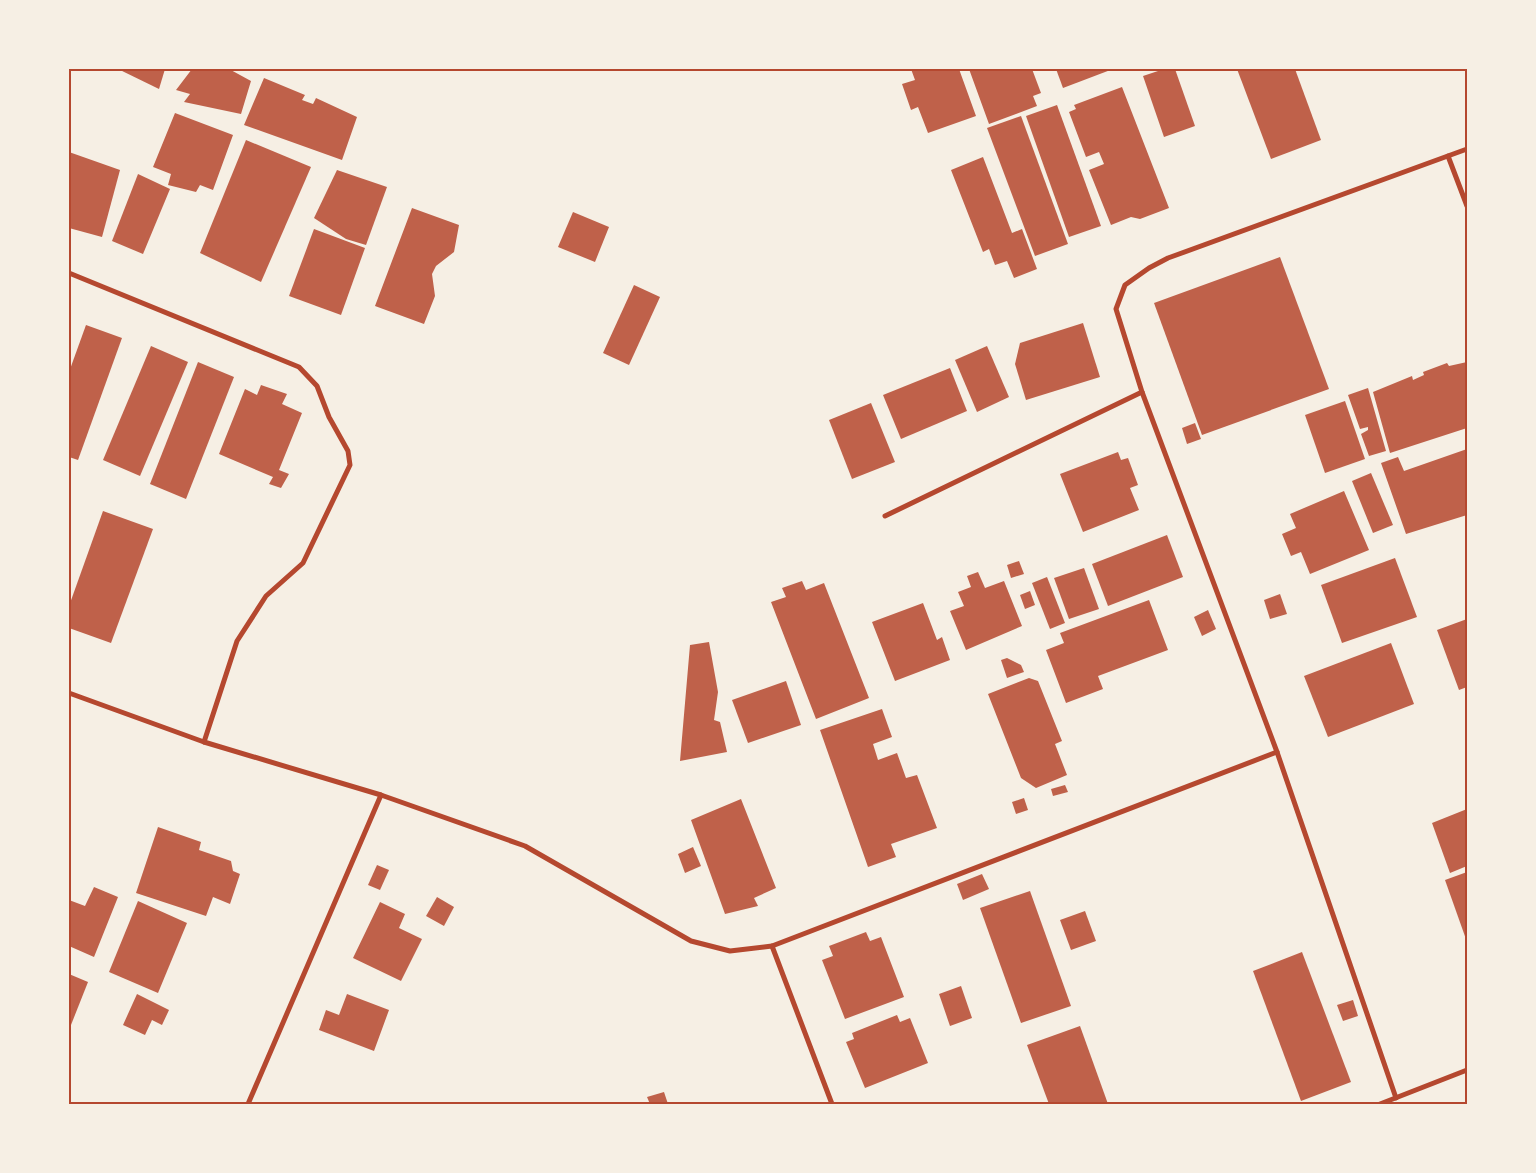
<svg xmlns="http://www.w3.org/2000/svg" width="1536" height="1173" font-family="Overpass,sans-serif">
<rect width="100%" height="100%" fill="#f6efe4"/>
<g fill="#bf614a">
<path d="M118,69H165L159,89Z"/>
<path d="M192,69H229L251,81L241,114L184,102L190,94L176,90Z"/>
<path d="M911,69H959L976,116L928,133L918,107L911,110L902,84L915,80Z"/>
<path d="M969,69H1032L1041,93L1033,96L1037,106L989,124Z"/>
<path d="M1056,69H1113L1063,88Z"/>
<path d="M1164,69H1175L1195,126L1164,137L1143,76Z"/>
<path d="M1237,69H1295L1321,140L1271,159Z"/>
<path d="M264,78L305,95L302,100L313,104L316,98L357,117L342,160L244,125Z"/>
<path d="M1122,87L1169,208L1140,219L1131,217L1111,225L1089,170L1104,164L1099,152L1086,157L1069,112L1076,109L1074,105Z"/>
<path d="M1057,105L1101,226L1069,237L1026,116Z"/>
<path d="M175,113L233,135L213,190L200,185L196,192L168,185L171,174L153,167Z"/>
<path d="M1021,116L1068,244L1035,256L987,128Z"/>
<path d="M246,140L311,167L261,282L200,253Z"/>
<path d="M69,152L120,170L102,237L69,228Z"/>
<path d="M983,157L1012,233L1022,229L1037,269L1014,278L1007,261L995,265L989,249L983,252L951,170Z"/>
<path d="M337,170L387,187L366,245L346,239L314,218Z"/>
<path d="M138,174L170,189L143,254L112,241Z"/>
<path d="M412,208L459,225L454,252L436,266L432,274L435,296L424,324L375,306Z"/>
<path d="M573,212L609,227L595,262L558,247Z"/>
<path d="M314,229L365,248L341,315L289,296Z"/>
<path d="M1280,257L1329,389L1202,435L1154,303Z"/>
<path d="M634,285L660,297L629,365L603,353Z"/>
<path d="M1083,323L1100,377L1026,400L1015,364L1020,343Z"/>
<path d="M86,325L122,338L78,460L69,457V372Z"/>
<path d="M151,346L188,362L140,476L103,460Z"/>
<path d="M987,346L1009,397L977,412L955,360Z"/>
<path d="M198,362L234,377L186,499L150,484Z"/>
<path d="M1467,362V428L1390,453L1373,392L1412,376L1413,380L1424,375L1423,372L1447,363L1449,366Z"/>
<path d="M950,368L967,411L901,439L883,395Z"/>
<path d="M261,385L287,394L282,404L302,413L279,470L289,474L281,488L269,484L273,477L219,454L245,389L257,395Z"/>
<path d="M1368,388L1386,451L1369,456L1361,434L1368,430V427L1360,429L1348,395Z"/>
<path d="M1345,401L1365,459L1325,473L1305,415Z"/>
<path d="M871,403L895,462L852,479L829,420Z"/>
<path d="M1195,423L1201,439L1187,444L1182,428Z"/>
<path d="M1467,449V515L1406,534L1381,463L1398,457L1404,471Z"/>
<path d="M1118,452L1121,460L1128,458L1138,485L1130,488L1139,510L1083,532L1060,474Z"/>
<path d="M1371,473L1393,525L1373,533L1352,481Z"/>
<path d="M1344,491L1369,550L1310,574L1301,552L1291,556L1282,534L1296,528L1290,514Z"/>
<path d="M103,511L153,529L111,643L69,628V606Z"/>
<path d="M1167,535L1183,577L1108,606L1092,564Z"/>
<path d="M1395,558L1417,617L1342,643L1321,585Z"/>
<path d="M1019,561L1024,574L1011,578L1007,565Z"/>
<path d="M1084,568L1099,609L1069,619L1054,578Z"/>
<path d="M978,572L985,588L1004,581L1022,626L966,650L950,611L964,606L958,592L971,587L967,576Z"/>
<path d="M1047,577L1065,623L1050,629L1032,583Z"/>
<path d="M802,581L806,590L824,583L869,698L816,719L771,602L786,597L782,588Z"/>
<path d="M1030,591L1035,605L1025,609L1020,595Z"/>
<path d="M1280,594L1287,614L1270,619L1264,600Z"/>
<path d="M1149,600L1168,650L1098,676L1103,689L1066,703L1046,650L1064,643L1060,633Z"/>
<path d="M923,603L937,640L942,637L950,660L895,681L872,622Z"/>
<path d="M1208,610L1216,629L1202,636L1194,617Z"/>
<path d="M1467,619V687L1459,690L1437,630Z"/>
<path d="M709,642L718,692L714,720L720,722L727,752L680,761L690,645Z"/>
<path d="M1391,643L1414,704L1328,737L1304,676Z"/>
<path d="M1007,658L1021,665L1024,672L1007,678L1001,660Z"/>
<path d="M1029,678L1038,681L1062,741L1055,744L1067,775L1036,788L1021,778L988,694Z"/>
<path d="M786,681L801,725L748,743L732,700Z"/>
<path d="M882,709L892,737L873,744L878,760L897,753L906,778L917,775L937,828L891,844L896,857L868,867L820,730Z"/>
<path d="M1065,785L1068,792L1053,796L1051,789Z"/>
<path d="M1024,798L1028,810L1016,814L1012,802Z"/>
<path d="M741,799L776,888L754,898L758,906L725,914L691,820Z"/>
<path d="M1467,809V866L1450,873L1432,823Z"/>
<path d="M158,827L201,842L199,850L231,861L233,871L240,874L230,904L213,897L206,916L136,893Z"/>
<path d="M693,847L701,866L685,873L678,854Z"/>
<path d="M377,865L389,870L380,890L368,885Z"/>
<path d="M1467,872V942L1445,880Z"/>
<path d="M982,874L989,889L963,900L957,884Z"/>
<path d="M94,887L118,897L94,957L69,946V900L85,906Z"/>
<path d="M1030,891L1071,1006L1021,1023L980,908Z"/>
<path d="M437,897L454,907L444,926L426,916Z"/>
<path d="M138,901L187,923L158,993L109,972Z"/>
<path d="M380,902L405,914L399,928L422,939L401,981L353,958Z"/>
<path d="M1085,911L1096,941L1071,950L1060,920Z"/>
<path d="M866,932L870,941L881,937L904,997L845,1019L822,960L833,956L829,946Z"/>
<path d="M1302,952L1351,1082L1301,1101L1253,971Z"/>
<path d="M69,974L88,982L69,1030Z"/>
<path d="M961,986L972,1018L950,1026L939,994Z"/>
<path d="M137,994L169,1010L162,1025L152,1020L145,1035L123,1025Z"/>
<path d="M347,994L389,1010L374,1051L319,1030L326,1010L339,1015Z"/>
<path d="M1353,1000L1358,1016L1343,1021L1337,1005Z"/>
<path d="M897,1015L900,1022L910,1018L928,1063L865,1088L846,1042L854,1039L852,1033Z"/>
<path d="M1080,1026L1108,1104H1049L1027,1045Z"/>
<path d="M664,1092L668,1104H650L647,1097Z"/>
</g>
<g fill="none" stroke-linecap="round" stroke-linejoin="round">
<g stroke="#b5482f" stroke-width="5">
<path d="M1448,156L1467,206"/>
<path d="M69,273L299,367L317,386L329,417L348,451L350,465L303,563L266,596L237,641L204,742"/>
<path d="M885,516L1142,392"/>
<path d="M69,693L204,742L381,795L525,846L691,941L730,951L772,946L1277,752"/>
<path d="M772,946L832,1104"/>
<path d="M1396,1098L1277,752L1142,392L1116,309L1125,285L1149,268L1168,258L1467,149"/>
<path d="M248,1104L381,795"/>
<path d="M1380,1104L1467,1070"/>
</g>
</g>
<rect width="1536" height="1173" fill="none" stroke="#f6efe4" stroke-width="140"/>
<rect x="70" y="70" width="1396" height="1033" fill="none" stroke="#b5482f" stroke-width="2"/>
</svg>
